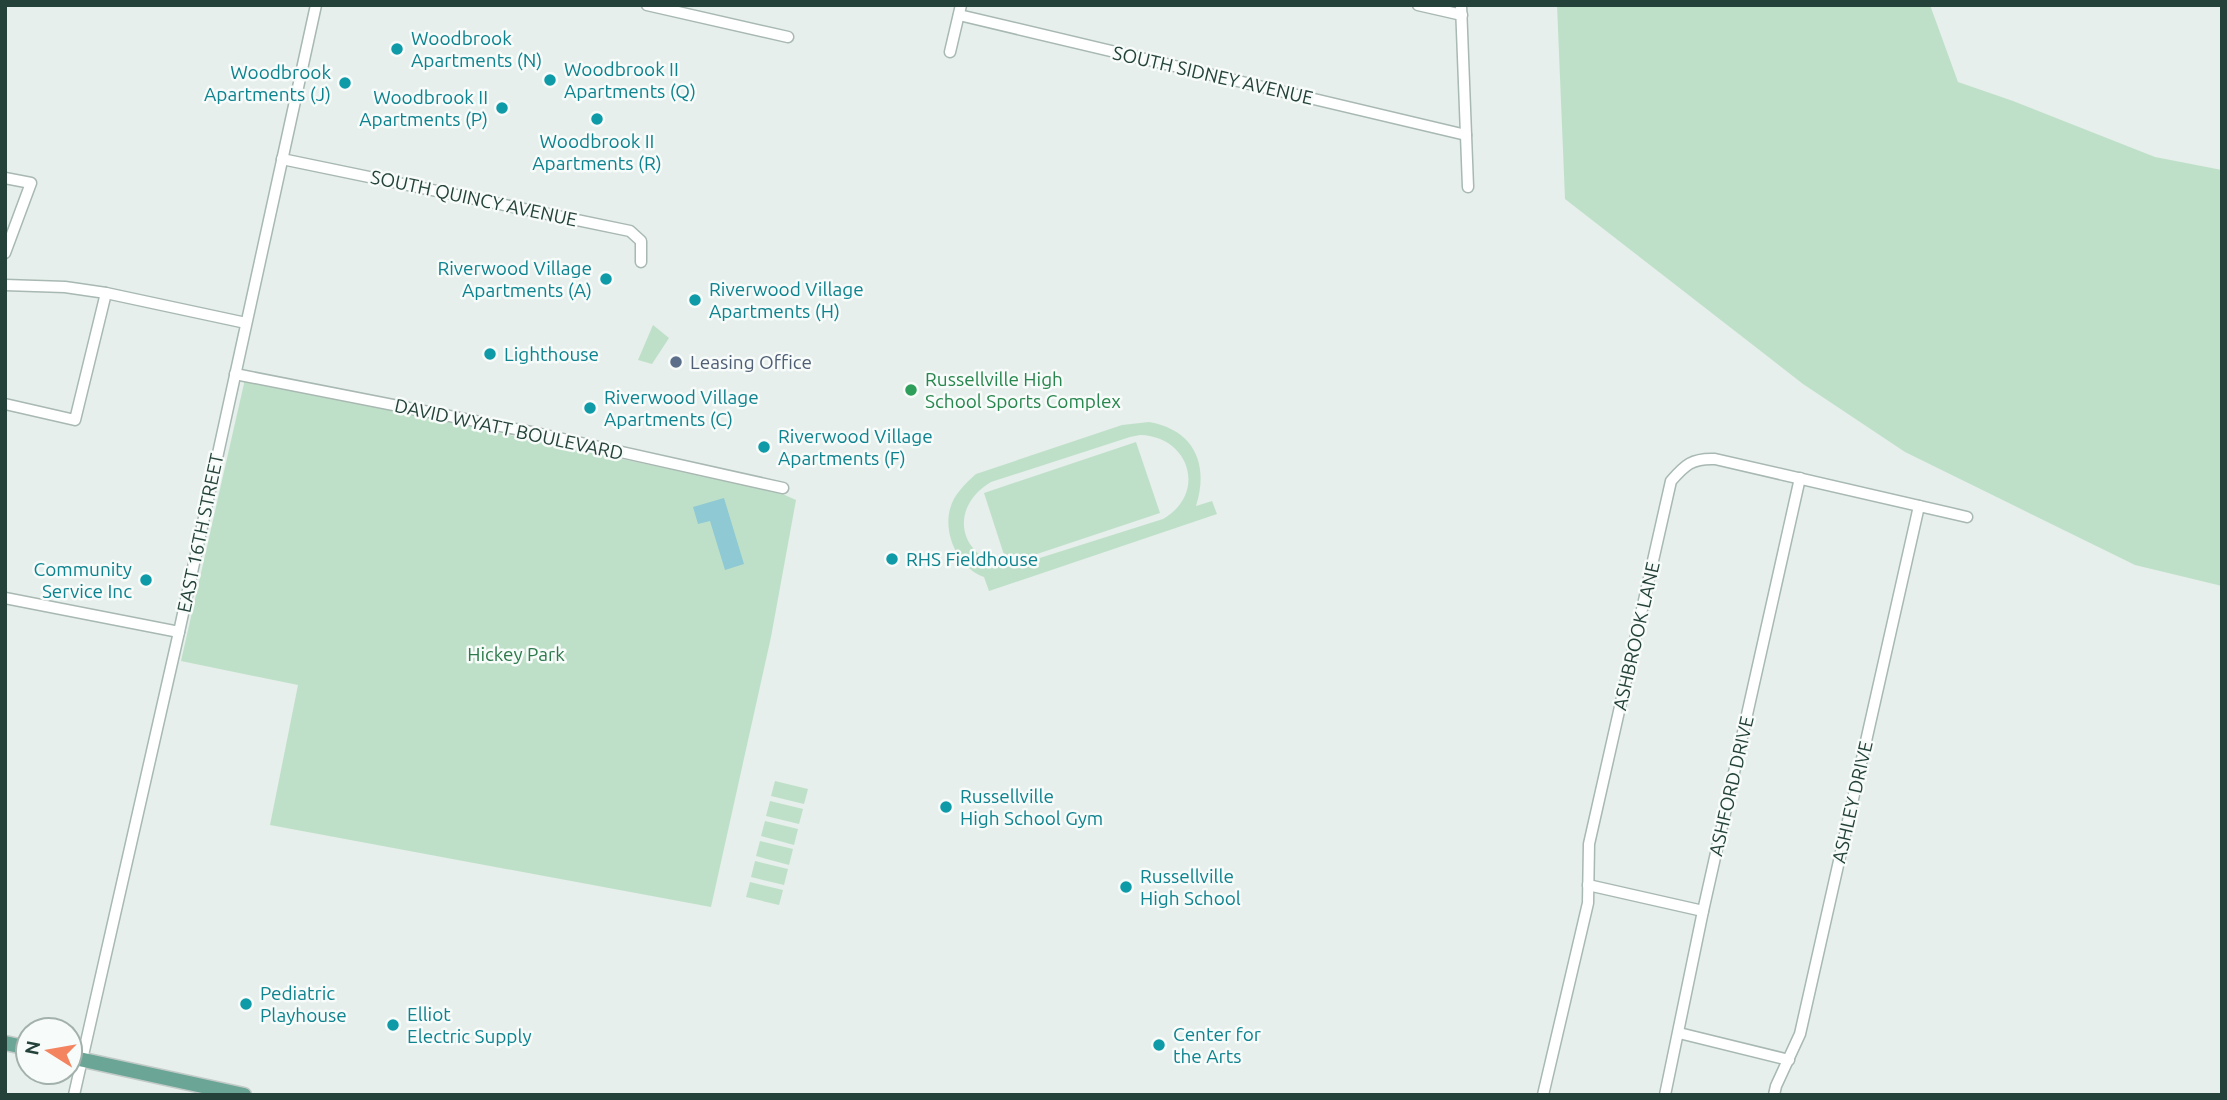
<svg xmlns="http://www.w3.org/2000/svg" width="2227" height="1100" font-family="Ubuntu,sans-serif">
<rect width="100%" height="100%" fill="#e6efeb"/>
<g fill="#bfe0c8" fill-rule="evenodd">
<path d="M1557,5H1930L1958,82L2013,101L2155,157L2222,170V586L2135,565L1905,452L1803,384L1565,199Z"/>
<path d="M653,325L669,338L652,364L638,360Z"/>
<path d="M245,379L778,492L796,500L771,637L711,907L270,825L298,685L181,661Z"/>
<path d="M1149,422C1195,430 1209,465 1196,506L1212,501L1217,514L989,591L984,577C959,568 943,535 950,509C954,494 965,484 976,474L1122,425ZM1140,435C1189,436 1208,493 1163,519L1011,567C960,561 946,509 991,482L1130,437Z"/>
<path d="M1136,442L1160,513L1007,564L984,493Z"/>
<path d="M775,781L808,789L804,804L771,796Z"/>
<path d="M770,801L803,809L799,824L766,816Z"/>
<path d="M765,821L798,829L794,845L761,836Z"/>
<path d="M760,841L793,849L789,865L756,856Z"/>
<path d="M755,861L788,869L784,885L751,877Z"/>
<path d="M750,882L783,890L779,905L746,897Z"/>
</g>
<path fill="#8ec9d4" d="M724,498L744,564L725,570L710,521L698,524L693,507Z"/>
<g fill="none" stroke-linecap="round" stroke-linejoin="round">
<g stroke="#a8b8b2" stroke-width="13">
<g id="minor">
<path d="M647,5L788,37"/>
<path d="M1418,5L1462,15"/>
<path d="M1461,5L1468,187"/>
<path d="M959,15L1466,135"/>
<path d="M950,52L961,5"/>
<path d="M282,159L630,231L641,241V262"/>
<path d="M5,178L31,183L5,253"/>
<path d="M5,285L65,287L106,293L246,323"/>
<path d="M235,374L536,433L783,488"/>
<path d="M5,404L75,420L106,293"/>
<path d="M5,598L179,632"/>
<path d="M1588,885L1703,911"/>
<path d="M1679,1033L1789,1060"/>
<path d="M74,1095L179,632L316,5"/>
<path d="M1543,1095L1588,903L1589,844L1671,481C1685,465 1692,458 1715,459L1967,517"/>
<path d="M1665,1095L1703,911L1800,478"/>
<path d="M1774,1095L1776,1086L1800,1034L1919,506"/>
</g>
</g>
<g stroke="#c2cac8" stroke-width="17">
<g id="major">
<path d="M5,1043L28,1048"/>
<path d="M70,1057L244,1095"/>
</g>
</g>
<use href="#minor" stroke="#fff" stroke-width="10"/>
<use href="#major" stroke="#6aa596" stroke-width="14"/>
</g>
<g fill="#0f9aa8" stroke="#f7fbf9" stroke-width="2.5">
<circle cx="397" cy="49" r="7"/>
<circle cx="550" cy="80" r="7"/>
<circle cx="345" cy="83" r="7"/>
<circle cx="502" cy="108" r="7"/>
<circle cx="597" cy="119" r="7"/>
<circle cx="606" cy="279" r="7"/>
<circle cx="695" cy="300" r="7"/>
<circle cx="490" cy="354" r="7"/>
<circle cx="590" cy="408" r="7"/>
<circle cx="764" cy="447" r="7"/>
<circle cx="892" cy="559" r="7"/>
<circle cx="146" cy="580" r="7"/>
<circle cx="946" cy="807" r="7"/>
<circle cx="1126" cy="887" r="7"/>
<circle cx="246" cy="1004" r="7"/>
<circle cx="393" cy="1025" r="7"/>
<circle cx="1159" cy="1045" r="7"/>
</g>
<circle fill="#5c6f8a" stroke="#f7fbf9" stroke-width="2.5" cx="676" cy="362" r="7"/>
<circle fill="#2e9e5b" stroke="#f7fbf9" stroke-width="2.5" cx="911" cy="390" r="7"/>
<g text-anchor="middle" stroke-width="5" stroke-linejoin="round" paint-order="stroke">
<g font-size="19" fill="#0d838f" stroke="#f7fbf9" text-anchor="start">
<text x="411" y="45">Woodbrook<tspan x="411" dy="22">Apartments (N)</tspan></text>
<text x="564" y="76">Woodbrook II<tspan x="564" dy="22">Apartments (Q)</tspan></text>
<text x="331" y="79" text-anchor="end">Woodbrook<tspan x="331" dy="22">Apartments (J)</tspan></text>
<text x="488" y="104" text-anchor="end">Woodbrook II<tspan x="488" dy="22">Apartments (P)</tspan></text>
<text x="597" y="148" text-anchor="middle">Woodbrook II<tspan x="597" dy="22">Apartments (R)</tspan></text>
<text x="592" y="275" text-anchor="end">Riverwood Village<tspan x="592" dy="22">Apartments (A)</tspan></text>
<text x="709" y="296">Riverwood Village<tspan x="709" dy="22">Apartments (H)</tspan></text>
<text x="504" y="361">Lighthouse</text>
<text x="604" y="404">Riverwood Village<tspan x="604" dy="22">Apartments (C)</tspan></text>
<text x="778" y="443">Riverwood Village<tspan x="778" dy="22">Apartments (F)</tspan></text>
<text x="906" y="566">RHS Fieldhouse</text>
<text x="132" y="576" text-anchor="end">Community<tspan x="132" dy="22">Service Inc</tspan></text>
<text x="960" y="803">Russellville<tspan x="960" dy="22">High School Gym</tspan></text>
<text x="1140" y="883">Russellville<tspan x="1140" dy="22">High School</tspan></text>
<text x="260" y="1000">Pediatric<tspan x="260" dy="22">Playhouse</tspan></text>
<text x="407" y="1021">Elliot<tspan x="407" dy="22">Electric Supply</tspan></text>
<text x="1173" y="1041">Center for<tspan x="1173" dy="22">the Arts</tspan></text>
</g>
<g font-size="19" fill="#24423a" stroke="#f7fbf9">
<text transform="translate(1213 75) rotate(13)" y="7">SOUTH SIDNEY AVENUE</text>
<text transform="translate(474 198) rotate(12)" y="7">SOUTH QUINCY AVENUE</text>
<text transform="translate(509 429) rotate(12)" y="7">DAVID WYATT BOULEVARD</text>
<text transform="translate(200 533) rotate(-78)" y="7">EAST 16TH STREET</text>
<text transform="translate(1636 636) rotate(-77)" y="7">ASHBROOK LANE</text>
<text transform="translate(1731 786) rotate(-77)" y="7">ASHFORD DRIVE</text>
<text transform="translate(1852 802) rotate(-77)" y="7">ASHLEY DRIVE</text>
</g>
<g font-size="19" fill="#4e5e75" stroke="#f7fbf9" text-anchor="start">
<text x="690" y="369">Leasing Office</text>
</g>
<g font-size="19" fill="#27864d" stroke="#f7fbf9" text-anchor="start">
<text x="925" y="386">Russellville High<tspan x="925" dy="22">School Sports Complex</tspan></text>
</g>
<g font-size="19" fill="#2d7a4b" stroke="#f7fbf9">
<text x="516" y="661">Hickey Park</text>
</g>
</g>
<rect width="2227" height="1100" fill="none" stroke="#24423a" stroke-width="14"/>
<g transform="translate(49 1051) rotate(281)"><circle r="33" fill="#f7fbf9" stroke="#a3b1ad" stroke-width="2"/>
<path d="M0-5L12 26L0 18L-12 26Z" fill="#f4845f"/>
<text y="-10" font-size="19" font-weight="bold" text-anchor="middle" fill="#24423a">N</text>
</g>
</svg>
